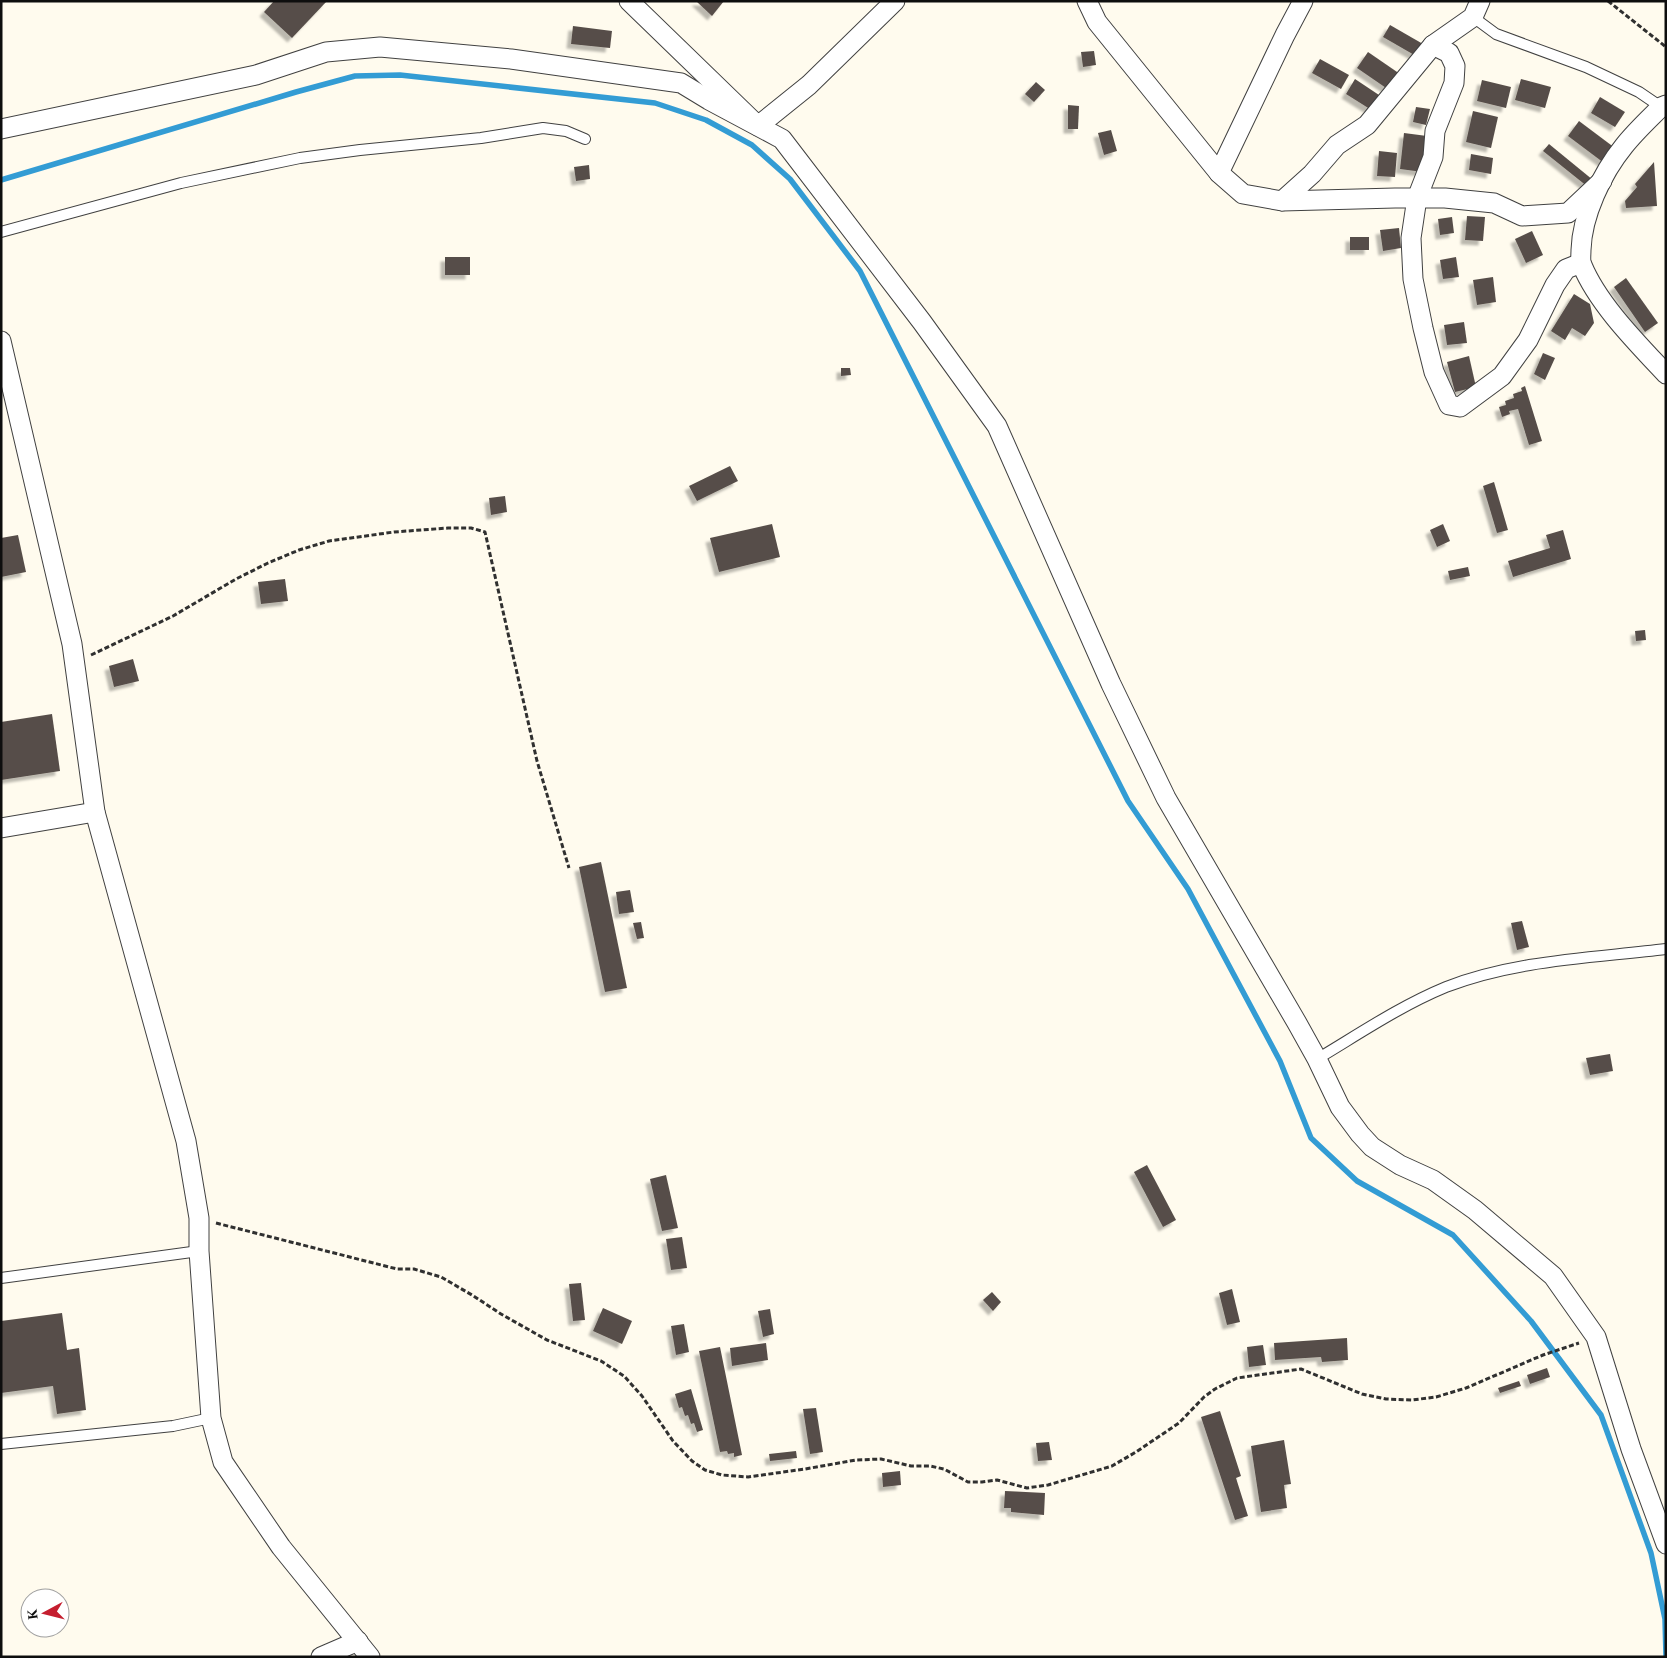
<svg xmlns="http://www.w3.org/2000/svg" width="1667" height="1658" font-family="Spectral,serif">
<defs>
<filter id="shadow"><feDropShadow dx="-4.5" dy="4.5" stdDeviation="1" flood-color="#0004"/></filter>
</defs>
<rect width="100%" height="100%" fill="#fffbee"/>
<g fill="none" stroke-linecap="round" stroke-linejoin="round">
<path stroke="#339cd4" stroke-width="5.5" d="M1,180L296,92L355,76L400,75L655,103L706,120L752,145L790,179L860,271L1128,801L1188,889L1280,1061L1311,1138L1357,1181L1453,1235L1531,1321L1601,1415L1651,1553L1665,1619L1666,1657"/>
</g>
<g fill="#574e49" filter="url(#shadow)">
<path d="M274,1H327L292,38L264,12Z"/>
<path d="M696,1H724L712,16Z"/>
<path d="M1390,25L1423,44L1416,56L1383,37Z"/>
<path d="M573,26L612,31L610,48L571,44Z"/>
<path d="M1094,51L1096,65L1083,67L1081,52Z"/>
<path d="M1368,52L1400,74L1389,90L1357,68Z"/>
<path d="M1320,59L1349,75L1341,89L1312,73Z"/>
<path d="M1355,79L1382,97L1373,111L1346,94Z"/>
<path d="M1521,79L1551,87L1545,108L1515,100Z"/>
<path d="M1482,80L1511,87L1506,108L1477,101Z"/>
<path d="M1036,82L1045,90L1034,102L1025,94Z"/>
<path d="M1600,97L1625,112L1615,127L1591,113Z"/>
<path d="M1068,105L1079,106L1078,129H1068Z"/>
<path d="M1416,107L1430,109L1426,125L1413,122Z"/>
<path d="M1473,111L1498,117L1491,148L1466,142Z"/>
<path d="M1579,121L1615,148L1604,163L1568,136Z"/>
<path d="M1111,130L1117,151L1104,155L1098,133Z"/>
<path d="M1404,133L1427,136L1423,172L1400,169Z"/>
<path d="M1549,144L1593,180L1588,187L1543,151Z"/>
<path d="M1379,151L1397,153L1395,177L1377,176Z"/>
<path d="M1471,154L1493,158L1491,174L1469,170Z"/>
<path d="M1654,162L1657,206L1626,208L1625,201L1637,187L1635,184Z"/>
<path d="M589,165L590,179L576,181L574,167Z"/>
<path d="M1467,216L1485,217L1483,241L1465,240Z"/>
<path d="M1452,217L1454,233L1440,235L1438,219Z"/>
<path d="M1399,228L1401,248L1383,251L1380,230Z"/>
<path d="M1532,231L1543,255L1526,263L1515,239Z"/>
<rect x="1350" y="237" width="19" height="13"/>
<rect x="445" y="257" width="25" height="18"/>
<path d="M1456,257L1459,277L1443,279L1440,260Z"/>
<path d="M1493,277L1496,302L1477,305L1473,280Z"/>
<path d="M1626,278L1658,323L1645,332L1614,287Z"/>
<path d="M1574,294L1590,304L1594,323L1585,336L1572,328L1565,340L1551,331Z"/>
<path d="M1464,322L1467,343L1447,345L1444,325Z"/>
<path d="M1543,353L1555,358L1545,380L1534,374Z"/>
<path d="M1469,356L1476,387L1455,392L1447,362Z"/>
<path d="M841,368H850L851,375L841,376Z"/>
<path d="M1525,386L1542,441L1529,445L1518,409L1509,411L1510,414L1502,417L1499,407L1506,405L1505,401L1514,398L1513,394L1522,391L1521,388Z"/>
<path d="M730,466L738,481L697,501L689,486Z"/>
<path d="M1494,482L1508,530L1497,533L1483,486Z"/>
<path d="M505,496L507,512L491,515L489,498Z"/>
<path d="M772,524L780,557L719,572L710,538Z"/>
<path d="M1443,524L1450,541L1437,547L1430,530Z"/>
<path d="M1563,530L1571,559L1513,577L1508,561L1550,548L1546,535Z"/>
<path d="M18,535L26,572L1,577V538Z"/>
<path d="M1468,567L1470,576L1450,580L1448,571Z"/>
<path d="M285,579L288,601L261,604L258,582Z"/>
<path d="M1645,630L1646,640L1636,641L1635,631Z"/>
<path d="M133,659L139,681L114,687L109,666Z"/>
<path d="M52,714L60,771L1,780V722Z"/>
<path d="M601,862L627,988L605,992L579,867Z"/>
<path d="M630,890L634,912L619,914L616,892Z"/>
<path d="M1522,921L1529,947L1517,950L1511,923Z"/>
<path d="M641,922L644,938L637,939L633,923Z"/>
<path d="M1610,1054L1613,1071L1590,1075L1586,1058Z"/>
<path d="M1147,1165L1176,1220L1163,1227L1134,1172Z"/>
<path d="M666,1175L678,1228L662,1231L650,1179Z"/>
<path d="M682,1237L687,1268L671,1270L666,1239Z"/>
<path d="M581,1283L585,1320L573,1321L569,1284Z"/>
<path d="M1232,1289L1240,1322L1227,1325L1219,1293Z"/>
<path d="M992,1292L1001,1302L993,1311L983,1300Z"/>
<path d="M603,1308L632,1321L622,1344L593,1331Z"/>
<path d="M770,1309L774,1334L763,1337L758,1311Z"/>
<path d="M62,1313L67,1350L79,1348L86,1410L57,1414L53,1386L1,1393V1321Z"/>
<path d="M684,1324L689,1352L676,1355L671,1326Z"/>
<path d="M1347,1338L1348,1360L1322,1362L1321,1357L1275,1360L1274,1343Z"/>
<path d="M766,1343L768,1360L732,1366L730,1348Z"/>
<path d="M1263,1345L1266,1365L1249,1367L1247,1347Z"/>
<path d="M720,1347L742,1455L734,1457V1453L728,1454L727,1451L720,1452L699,1351Z"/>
<path d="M1547,1368L1550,1377L1530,1384L1527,1375Z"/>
<path d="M1519,1381L1521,1386L1500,1393L1498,1388Z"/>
<path d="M691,1389L703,1430L697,1432L694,1423L691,1424L688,1415L685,1416L682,1407L679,1408L675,1394Z"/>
<path d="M816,1408L823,1452L810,1454L803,1409Z"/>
<path d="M1220,1411L1241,1476L1236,1478L1248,1516L1235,1520L1201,1417Z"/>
<path d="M1284,1440L1291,1484L1284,1485L1287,1508L1261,1512L1251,1446Z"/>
<path d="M1049,1442L1052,1460L1038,1461L1036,1443Z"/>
<path d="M796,1451L797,1458L770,1461L769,1454Z"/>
<path d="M900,1471L901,1485L883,1487L882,1473Z"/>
<path d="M1005,1491L1045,1493L1044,1515L1011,1512V1508H1004Z"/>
</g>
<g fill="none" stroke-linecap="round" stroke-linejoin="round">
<g stroke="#414141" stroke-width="12">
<g id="service">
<path d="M1473,17L1496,34L1586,67L1639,92L1661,107"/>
<path d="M1,232L181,183L300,158L360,150L481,138L543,128L566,131L585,139"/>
<path d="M1317,1059C1359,1034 1400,1006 1446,987C1515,960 1593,958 1666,949"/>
<path d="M1,1278L199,1251"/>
<path d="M1,1444L173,1426L211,1418"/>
</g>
</g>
<g stroke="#414141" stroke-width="21">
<g id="minor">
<path d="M629,1L758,126L809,85L895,1"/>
<path d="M1087,1L1097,22L1219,173L1243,194L1282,201L1395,198H1445L1494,203L1522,216L1568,213L1602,181"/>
<path d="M1433,45L1449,53L1455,66L1454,83L1435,131L1433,157L1417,198L1411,238L1413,279L1423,328L1434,372L1449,405L1460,407L1502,376L1528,340L1555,285L1566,269L1581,263"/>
<path d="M1666,105L1661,107C1648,120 1635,132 1624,146C1602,173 1582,215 1581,250C1581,255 1580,261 1582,265C1598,304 1637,343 1666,374"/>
<path d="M1,129L256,75L326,52L380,47L511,59L681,83L709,100L782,139L922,322L997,426L1111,684L1166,798L1297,1023L1317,1059L1340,1107L1360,1134L1372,1147L1400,1165L1433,1180L1475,1210L1553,1276L1596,1337L1631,1449L1666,1544"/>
<path d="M1219,173L1285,35L1303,1"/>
<path d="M1282,201L1312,174L1337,145L1367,125L1433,45L1473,17L1480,1"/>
<path d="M1,341L72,644L95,812L186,1141L199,1218V1251L211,1418L223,1462L281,1547L370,1657"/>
<path d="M1,828L95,812"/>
<path d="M321,1657L358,1641"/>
</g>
</g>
<g stroke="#303030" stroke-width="3" stroke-dasharray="5 2.5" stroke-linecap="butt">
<path d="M1608,1L1666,47"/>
<path d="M91,655L173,616L236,579L268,563L299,550L329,541L394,532L448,528H471L485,532L537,761L569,868"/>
<path d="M216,1223L397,1269H414L441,1277L472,1295L501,1314L547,1340L601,1361L624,1376L642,1396L673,1441L692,1461L705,1470L722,1475L748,1477L805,1469L856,1460L881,1459L911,1466H930L944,1469L968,1482H982L997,1480L1027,1488L1048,1485L1112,1466L1136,1452L1179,1423L1204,1397L1215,1389L1237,1378L1301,1369L1362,1394L1386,1399L1412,1400L1436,1397L1466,1388L1543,1355L1579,1343"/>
</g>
<use href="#service" stroke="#fff" stroke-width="10"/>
<use href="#minor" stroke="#fff" stroke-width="19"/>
</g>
<rect width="1667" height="1658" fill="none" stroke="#0e0e0e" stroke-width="5"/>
<g transform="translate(45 1613) rotate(263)"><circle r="24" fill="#ffffff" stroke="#9f9f9f"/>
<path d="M0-4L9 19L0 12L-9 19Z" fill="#c51e2f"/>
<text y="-8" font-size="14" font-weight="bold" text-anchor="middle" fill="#0e0e0e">K</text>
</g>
</svg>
